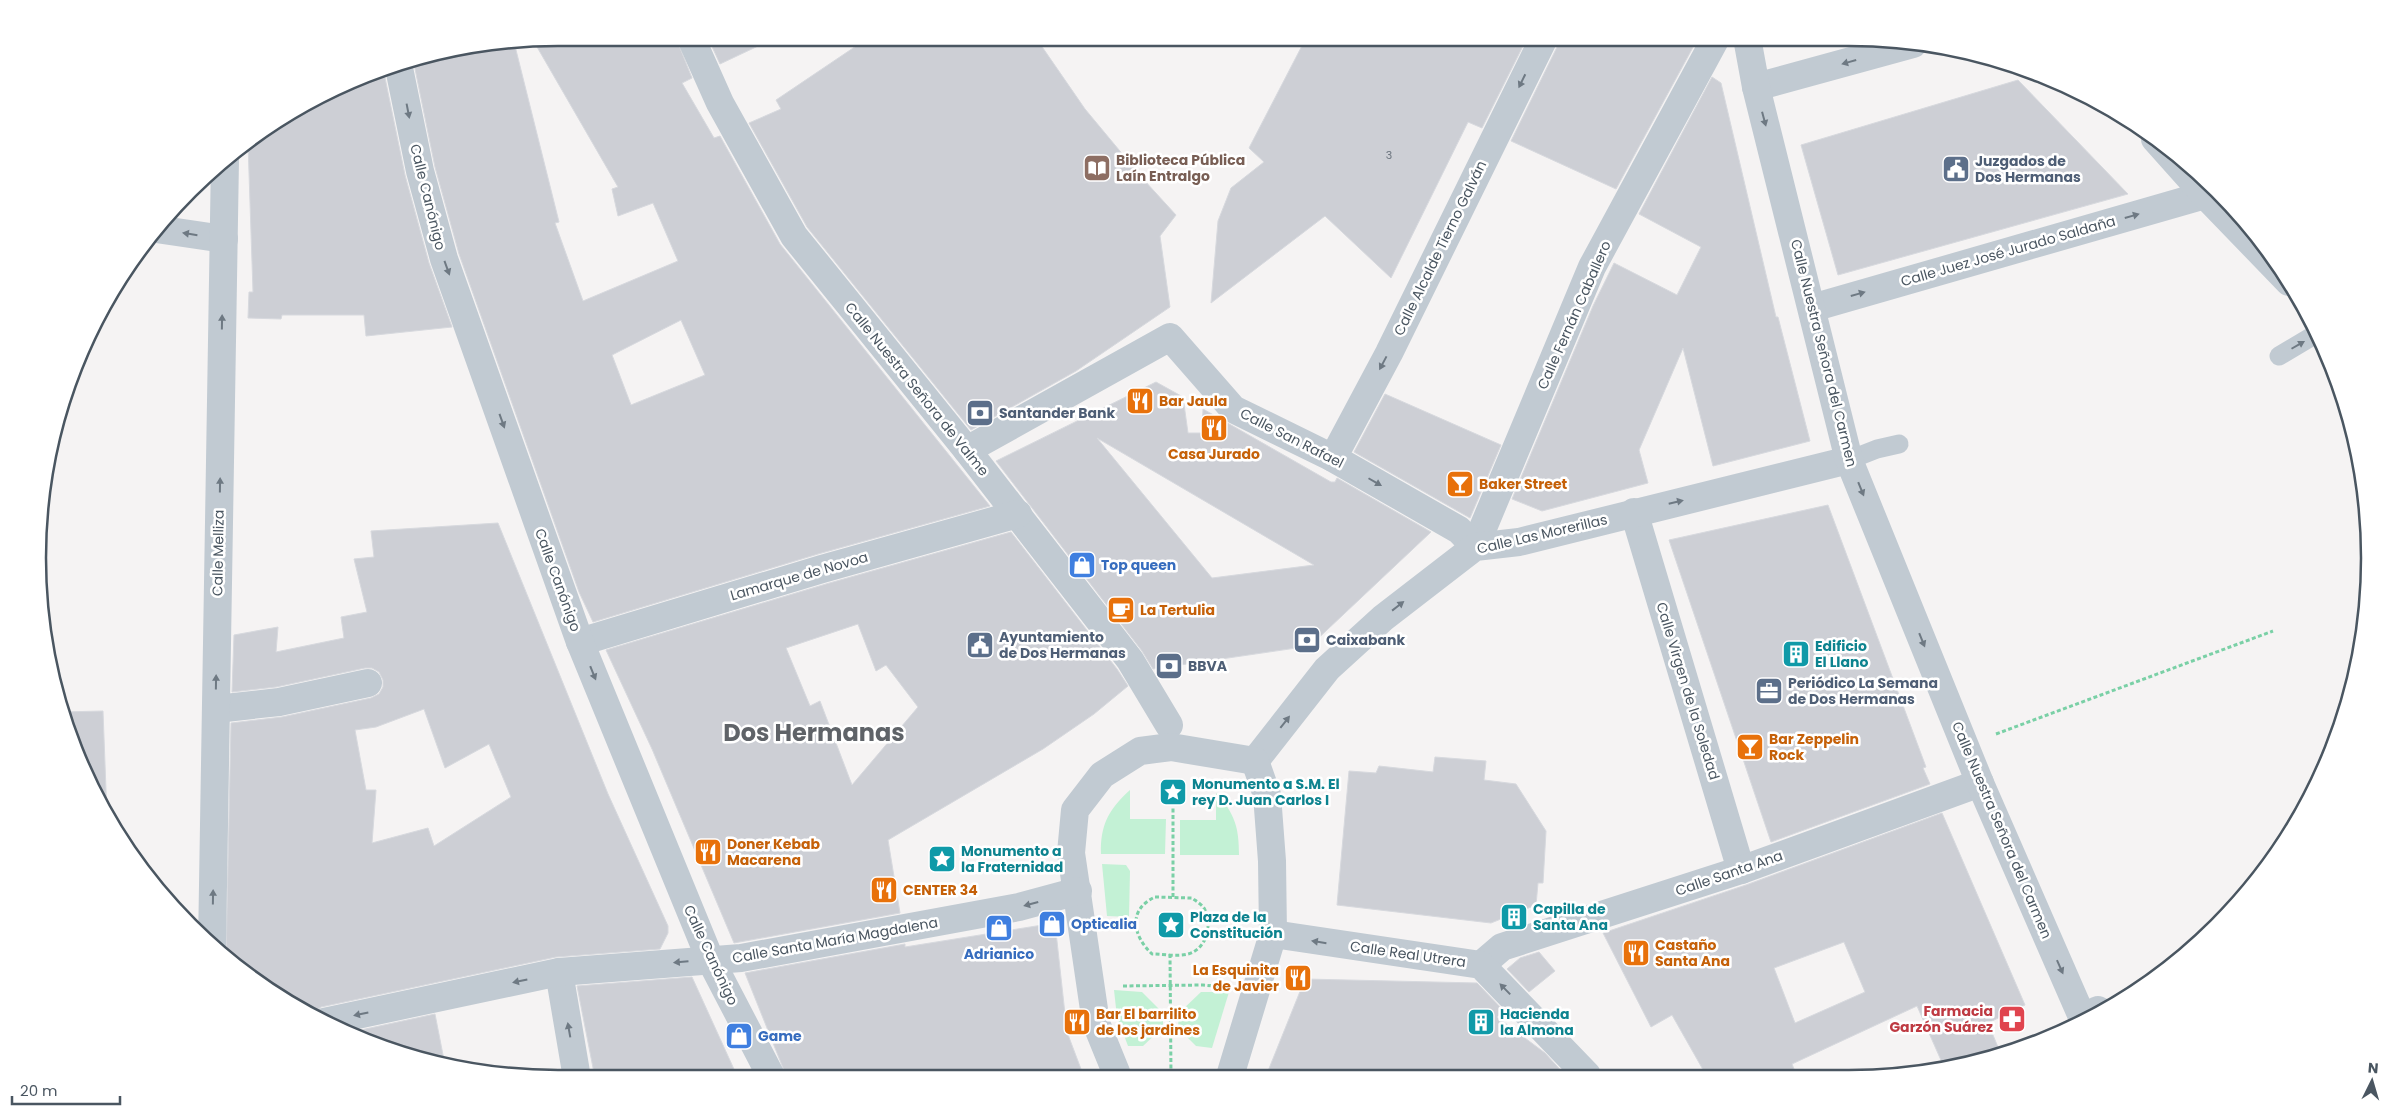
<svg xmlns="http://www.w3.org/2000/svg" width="2407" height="1116" font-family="Poppins,sans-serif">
<rect width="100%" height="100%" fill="#f5f3f3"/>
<g fill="#c3f1d5">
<path d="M1130,790V819H1166L1165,854H1101C1100,825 1109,809 1130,790Z"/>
<path d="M1216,793C1235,814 1239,827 1239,855H1180V820H1216Z"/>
<path d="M1102,864L1126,865L1130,871L1129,917L1107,916Z"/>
<path d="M1114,990L1142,992L1163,1013V1027L1143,1046H1128L1117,1017Z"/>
<path d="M1201,992H1229L1212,1048L1196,1046L1178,1028L1179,1013Z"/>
</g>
<g fill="#cdcfd5" stroke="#d7d9de" fill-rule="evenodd">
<path d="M558,38H676L692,78L682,83L714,138L720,136L780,244L990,506L818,554L593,622L579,592L459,254L435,167L413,59L457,47L514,42L559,222L555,223L583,301L678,261L653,203L618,216L612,189L618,187L533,40ZM681,320L705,375L631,405L612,355Z"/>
<path d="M708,38H775L720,64Z"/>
<path d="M868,38H1036L1085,109L1144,180L1176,215L1160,236L1170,307L1076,371L971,430L807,227L749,123L781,109L776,100Z"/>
<path d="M1306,38H1527L1482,128L1468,122L1391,278L1325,216L1211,303L1218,221L1231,188L1264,162L1249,148Z"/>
<path d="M1560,38H1698L1616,189L1511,141L1558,45Z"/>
<path d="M383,68L405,175L429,263L452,327L366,336L364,315H282L281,319L248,318L249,292H253L248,143L298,107Z"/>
<path d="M1712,77L1721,83L1776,317H1778L1810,441L1713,466L1683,348L1639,450L1648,483L1542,511L1512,499L1593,306L1614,263L1677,295L1701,247L1639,214Z"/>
<path d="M2018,80L2128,194L1838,275L1801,145Z"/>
<path d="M1156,382L1183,397L1188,433H1202L1203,409L1331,482H1335L1337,478L1431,532L1310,646L1153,669L1142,651L996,461ZM1097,438L1314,565L1212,578Z"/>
<path d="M1385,394L1501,445L1470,518L1354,452Z"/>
<path d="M1828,505L1926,767L1923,768L1930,784L1771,842L1669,540Z"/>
<path d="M498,523L608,794L668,926V933L660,949L556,957L321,1007L310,1015L298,1009L226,957L231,723L282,717L371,698L379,694L383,687V680L379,672L372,668H365L276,687L232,692L234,635L278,627L276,652L344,638L341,617L367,612L354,559L374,557L371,531ZM424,709L445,768L489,744L511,797L434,846L428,828L372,843L376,790H366L355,730L376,727Z"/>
<path d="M1011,532L1117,669L1128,686L1094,714L1043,749L888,840L900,913L734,943L652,749L606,650L826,584ZM858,624L876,671L886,665L918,707L852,785L820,701L810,706L786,648Z"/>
<path d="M103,711L107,816H106L65,726L62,712Z"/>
<path d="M1435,757L1486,761L1484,780L1516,784L1546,831L1543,883H1538L1536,905L1491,923L1337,905L1349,771L1376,773L1379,766L1433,772Z"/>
<path d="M1942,813L2025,1005L1988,1023L2000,1052L1944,1067L1917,1006L1792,1064L1796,1074L1706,1075L1672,1015L1651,1027L1603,933L1746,885ZM1844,942L1865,992L1795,1023L1774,968Z"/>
<path d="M1055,923L1067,1032L1084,1077L787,1078L745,973L905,944V947Z"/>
<path d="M1539,952L1555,971L1529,992L1507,969L1520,958Z"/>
<path d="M692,977L738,1078H595L577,986Z"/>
<path d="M1305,979L1477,983L1504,1011L1497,1017L1545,1053L1565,1075L1266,1076Z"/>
<path d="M435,1014L445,1065L359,1039L347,1033Z"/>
</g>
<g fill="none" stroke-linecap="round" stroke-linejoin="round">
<g stroke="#7ad0a6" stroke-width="3" stroke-dasharray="4 2.5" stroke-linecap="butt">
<path d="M1996,734L2273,631"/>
<path d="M1155,897L1192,898C1196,901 1201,904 1204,908C1213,924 1207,949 1188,954C1177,957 1163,954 1152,954C1133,936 1127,910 1155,897Z"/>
<path d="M1173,897V807"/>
<path d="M1113,925L1135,927"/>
<path d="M1170,954L1171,1076"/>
<path d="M1123,986L1203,985L1224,987"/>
</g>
<g stroke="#c1cad2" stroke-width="19">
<path d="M2279,356L2316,334"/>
<path d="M1849,460L1877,449L1899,444"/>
</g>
<g stroke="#c1cad2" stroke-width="28">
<path d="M691,38L720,103L794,236L967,450L1130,660L1169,725"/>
<path d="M967,450L1170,337L1233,409L1333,458"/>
<path d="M1634,512L1741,870"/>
<path d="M1475,547L1592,267L1716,38"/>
<path d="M580,642L822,569L1018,514"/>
<path d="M1481,965L1502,947L1741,870L1980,783"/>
</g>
<g stroke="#c1cad2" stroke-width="28">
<path d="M1756,87L1913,44"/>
<path d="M156,229L224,239"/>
<path d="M1812,308L2205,195"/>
<path d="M1475,547L1459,530L1333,458L1389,353L1544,38"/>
<path d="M216,709L279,702L368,683"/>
<path d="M1255,761L1327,669L1383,618L1475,547L1519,542L1849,460"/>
<path d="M212,946L225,159"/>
<path d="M559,972L577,1078"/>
<path d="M2082,1017L2098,1010"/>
<path d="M1230,1076L1273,934L1272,861L1267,795L1255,761"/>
<path d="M1118,1077L1096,1023L1071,853L1075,810L1102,775L1140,751L1171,747L1255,761"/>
</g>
<g stroke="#c1cad2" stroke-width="28">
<path d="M1747,38L1756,87L1849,460L1980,783L2083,1019"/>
<path d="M398,63L420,171L444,259L580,642L710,959L772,1078"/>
<path d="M2155,139L2205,195L2289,282"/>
<path d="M1273,934L1481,965L1587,1075"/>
<path d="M324,1022L559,972L741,958L1019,907L1078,891"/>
</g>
</g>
<defs><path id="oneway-solid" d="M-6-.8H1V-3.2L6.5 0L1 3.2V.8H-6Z" transform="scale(1.25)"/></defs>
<g fill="#6e7983">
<use href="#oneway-solid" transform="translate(1849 62) rotate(164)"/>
<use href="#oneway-solid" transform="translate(1522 81) rotate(116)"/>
<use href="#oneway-solid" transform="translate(408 111) rotate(79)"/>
<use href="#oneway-solid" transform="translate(1764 119) rotate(75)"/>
<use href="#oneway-solid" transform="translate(2132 216) rotate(-16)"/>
<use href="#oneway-solid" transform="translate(190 234) rotate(-171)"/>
<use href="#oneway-solid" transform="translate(447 268) rotate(70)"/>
<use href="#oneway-solid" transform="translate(1858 294) rotate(-16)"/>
<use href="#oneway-solid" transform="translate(222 322) rotate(-89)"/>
<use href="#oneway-solid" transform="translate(2298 345) rotate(-30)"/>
<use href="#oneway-solid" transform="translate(1383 363) rotate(118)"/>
<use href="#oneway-solid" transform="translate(502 421) rotate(70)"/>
<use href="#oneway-solid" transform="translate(1375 482) rotate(30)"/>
<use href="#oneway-solid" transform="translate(220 485) rotate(-89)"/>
<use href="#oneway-solid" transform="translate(1861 489) rotate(68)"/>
<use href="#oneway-solid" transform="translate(1676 502) rotate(-13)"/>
<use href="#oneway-solid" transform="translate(1398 606) rotate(-38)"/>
<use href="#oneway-solid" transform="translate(1922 640) rotate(68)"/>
<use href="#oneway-solid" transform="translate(593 673) rotate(68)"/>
<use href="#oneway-solid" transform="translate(216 682) rotate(-89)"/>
<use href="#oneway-solid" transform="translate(1285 722) rotate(-52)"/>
<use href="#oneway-solid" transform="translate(213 897) rotate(-89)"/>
<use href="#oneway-solid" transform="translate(1031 904) rotate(165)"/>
<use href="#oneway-solid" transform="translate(1319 942) rotate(-171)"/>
<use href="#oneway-solid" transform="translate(681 962) rotate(175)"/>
<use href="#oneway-solid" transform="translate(2060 967) rotate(66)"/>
<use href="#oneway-solid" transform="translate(520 981) rotate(168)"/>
<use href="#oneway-solid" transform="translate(1505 989) rotate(-134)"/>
<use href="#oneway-solid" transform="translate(361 1014) rotate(168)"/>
<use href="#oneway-solid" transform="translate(569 1030) rotate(-100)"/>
</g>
<defs>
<g id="library-square" transform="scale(1.4375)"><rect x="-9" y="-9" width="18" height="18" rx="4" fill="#8d6e63" stroke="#fff"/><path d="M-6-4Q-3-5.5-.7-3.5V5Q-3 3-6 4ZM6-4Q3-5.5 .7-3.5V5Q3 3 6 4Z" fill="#fff"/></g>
<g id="civic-square" transform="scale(1.4375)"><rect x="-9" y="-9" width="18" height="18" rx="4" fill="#5c6f8a" stroke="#fff"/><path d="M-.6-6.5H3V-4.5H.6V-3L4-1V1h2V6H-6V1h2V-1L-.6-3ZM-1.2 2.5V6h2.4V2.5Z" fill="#fff"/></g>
<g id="restaurant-square" transform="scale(1.4375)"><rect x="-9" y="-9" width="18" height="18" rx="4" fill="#e8710a" stroke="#fff"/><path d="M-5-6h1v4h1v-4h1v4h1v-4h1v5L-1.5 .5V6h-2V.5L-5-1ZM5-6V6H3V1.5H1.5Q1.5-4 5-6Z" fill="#fff"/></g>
<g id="bank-square" transform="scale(1.4375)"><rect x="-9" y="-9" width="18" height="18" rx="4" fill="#5c6f8a" stroke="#fff"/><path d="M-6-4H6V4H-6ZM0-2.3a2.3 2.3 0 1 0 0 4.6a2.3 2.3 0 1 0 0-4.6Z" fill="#fff"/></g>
<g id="bar-square" transform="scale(1.4375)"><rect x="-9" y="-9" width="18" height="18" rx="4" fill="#e8710a" stroke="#fff"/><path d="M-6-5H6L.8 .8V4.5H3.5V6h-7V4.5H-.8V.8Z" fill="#fff"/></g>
<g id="shop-square" transform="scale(1.4375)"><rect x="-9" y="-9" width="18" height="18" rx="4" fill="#3f7fe0" stroke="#fff"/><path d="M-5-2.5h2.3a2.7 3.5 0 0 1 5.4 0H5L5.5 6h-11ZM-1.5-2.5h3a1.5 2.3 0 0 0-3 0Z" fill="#fff"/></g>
<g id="cafe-square" transform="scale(1.4375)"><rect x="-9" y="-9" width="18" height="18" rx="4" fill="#e8710a" stroke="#fff"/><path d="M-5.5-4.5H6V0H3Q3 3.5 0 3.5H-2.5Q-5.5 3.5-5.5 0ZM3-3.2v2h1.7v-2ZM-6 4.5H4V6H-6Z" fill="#fff"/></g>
<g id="building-square" transform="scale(1.4375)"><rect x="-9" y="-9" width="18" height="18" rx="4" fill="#0f9aa8" stroke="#fff"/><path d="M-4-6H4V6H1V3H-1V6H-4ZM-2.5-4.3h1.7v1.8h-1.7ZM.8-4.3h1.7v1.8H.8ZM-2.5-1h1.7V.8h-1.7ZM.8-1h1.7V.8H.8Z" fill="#fff"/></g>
<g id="office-square" transform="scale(1.4375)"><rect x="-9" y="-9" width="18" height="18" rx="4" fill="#5c6f8a" stroke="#fff"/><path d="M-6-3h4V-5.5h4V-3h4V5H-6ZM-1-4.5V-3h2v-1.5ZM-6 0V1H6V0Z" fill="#fff"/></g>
<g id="sight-square" transform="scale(1.4375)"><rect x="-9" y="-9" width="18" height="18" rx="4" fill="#0f9aa8" stroke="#fff"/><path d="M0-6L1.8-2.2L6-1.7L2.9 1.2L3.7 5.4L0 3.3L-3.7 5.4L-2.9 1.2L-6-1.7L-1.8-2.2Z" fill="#fff"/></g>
<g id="pharmacy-square" transform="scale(1.4375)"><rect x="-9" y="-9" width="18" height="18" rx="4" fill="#e0444e" stroke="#fff"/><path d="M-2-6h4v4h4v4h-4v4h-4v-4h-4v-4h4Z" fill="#fff"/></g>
</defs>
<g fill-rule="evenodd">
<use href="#library-square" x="1097" y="168"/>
<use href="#civic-square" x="1956" y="169"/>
<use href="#restaurant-square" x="1140" y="401"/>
<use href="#bank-square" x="980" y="413"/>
<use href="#restaurant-square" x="1214" y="428"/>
<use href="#bar-square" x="1460" y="484"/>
<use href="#shop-square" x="1082" y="565"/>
<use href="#cafe-square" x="1121" y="610"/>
<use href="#bank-square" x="1307" y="640"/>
<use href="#civic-square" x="980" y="645"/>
<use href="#building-square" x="1796" y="654"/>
<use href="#bank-square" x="1169" y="666"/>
<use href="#office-square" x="1769" y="691"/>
<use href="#bar-square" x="1750" y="747"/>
<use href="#sight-square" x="1173" y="792"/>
<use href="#restaurant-square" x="708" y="852"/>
<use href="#sight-square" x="942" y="859"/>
<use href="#restaurant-square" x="884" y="890"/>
<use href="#building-square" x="1514" y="917"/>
<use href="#shop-square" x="1052" y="924"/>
<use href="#sight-square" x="1171" y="925"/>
<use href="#shop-square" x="999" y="928"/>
<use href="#restaurant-square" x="1636" y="953"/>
<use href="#restaurant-square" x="1298" y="978"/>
<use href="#pharmacy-square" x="2012" y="1019"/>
<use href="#restaurant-square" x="1077" y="1022"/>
<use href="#building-square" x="1481" y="1022"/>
<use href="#shop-square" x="739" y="1036"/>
</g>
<g text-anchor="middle" stroke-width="5" stroke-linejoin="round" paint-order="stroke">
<g font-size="11" fill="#6b747e">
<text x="1389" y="159">3</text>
</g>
<g font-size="14" font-weight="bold" fill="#785e54" stroke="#fff" text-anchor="start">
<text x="1116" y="165">Biblioteca Pública<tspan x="1116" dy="16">Laín Entralgo</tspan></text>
</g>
<g font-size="14" font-weight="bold" fill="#4e5e75" stroke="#fff" text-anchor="start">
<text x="1975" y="166">Juzgados de<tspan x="1975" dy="16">Dos Hermanas</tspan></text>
<text x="999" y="418">Santander Bank</text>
<text x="999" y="642">Ayuntamiento<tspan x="999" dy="16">de Dos Hermanas</tspan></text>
<text x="1326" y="645">Caixabank</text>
<text x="1188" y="671">BBVA</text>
<text x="1788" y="688">Periódico La Semana<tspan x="1788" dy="16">de Dos Hermanas</tspan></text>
</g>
<g font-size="14" fill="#4a5661" stroke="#fff">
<text transform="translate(428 197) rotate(76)" y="5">Calle Canónigo</text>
<text transform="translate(1440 248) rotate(-64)" y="5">Calle Alcalde Tierno Galván</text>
<text transform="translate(2008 251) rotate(-16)" y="5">Calle Juez José Jurado Saldaña</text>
<text transform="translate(1574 315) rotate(-66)" y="5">Calle Fernán Caballero</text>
<text transform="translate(1824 353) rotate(76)" y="5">Calle Nuestra Señora del Carmen</text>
<text transform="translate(917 389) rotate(51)" y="5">Calle Nuestra Señora de Valme</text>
<text transform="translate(1292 438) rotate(27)" y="5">Calle San Rafael</text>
<text transform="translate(1542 534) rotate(-13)" y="5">Calle Las Morerillas</text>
<text transform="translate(218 553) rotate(-89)" y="5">Calle Melliza</text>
<text transform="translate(799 576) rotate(-16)" y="5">Lamarque de Novoa</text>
<text transform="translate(558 580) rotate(70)" y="5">Calle Canónigo</text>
<text transform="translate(1688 691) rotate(73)" y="5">Calle Virgen de la Soledad</text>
<text transform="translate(2002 830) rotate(67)" y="5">Calle Nuestra Señora del Carmen</text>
<text transform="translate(1729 873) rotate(-19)" y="5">Calle Santa Ana</text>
<text transform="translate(835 940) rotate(-10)" y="5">Calle Santa María Magdalena</text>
<text transform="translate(1408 954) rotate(8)" y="5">Calle Real Utrera</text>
<text transform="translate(711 955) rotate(65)" y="5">Calle Canónigo</text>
</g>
<g font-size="14" font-weight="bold" fill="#c56008" stroke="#fff" text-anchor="start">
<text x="1159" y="406">Bar Jaula</text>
<text x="1214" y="459" text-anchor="middle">Casa Jurado</text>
<text x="1479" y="489">Baker Street</text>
<text x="1140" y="615">La Tertulia</text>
<text x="1769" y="744">Bar Zeppelin<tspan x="1769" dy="16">Rock</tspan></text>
<text x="727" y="849">Doner Kebab<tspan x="727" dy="16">Macarena</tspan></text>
<text x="903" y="895">CENTER 34</text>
<text x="1655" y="950">Castaño<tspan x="1655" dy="16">Santa Ana</tspan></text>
<text x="1279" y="975" text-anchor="end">La Esquinita<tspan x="1279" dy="16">de Javier</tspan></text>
<text x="1096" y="1019">Bar El barrilito<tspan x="1096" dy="16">de los jardines</tspan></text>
</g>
<g font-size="14" font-weight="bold" fill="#366cbe" stroke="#fff" text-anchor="start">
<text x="1101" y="570">Top queen</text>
<text x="1071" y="929">Opticalia</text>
<text x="999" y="959" text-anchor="middle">Adrianico</text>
<text x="758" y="1041">Game</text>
</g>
<g font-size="14" font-weight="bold" fill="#0d838f" stroke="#fff" text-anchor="start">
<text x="1815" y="651">Edificio<tspan x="1815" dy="16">El Llano</tspan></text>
<text x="1192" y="789">Monumento a S.M. El<tspan x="1192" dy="16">rey D. Juan Carlos I</tspan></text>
<text x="961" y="856">Monumento a<tspan x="961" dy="16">la Fraternidad</tspan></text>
<text x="1533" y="914">Capilla de<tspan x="1533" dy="16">Santa Ana</tspan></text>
<text x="1190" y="922">Plaza de la<tspan x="1190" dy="16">Constitución</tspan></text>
<text x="1500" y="1019">Hacienda<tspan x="1500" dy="16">la Almona</tspan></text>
</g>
<g font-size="14" font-weight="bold" fill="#be3a42" stroke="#fff" text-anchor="end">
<text x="1993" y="1016">Farmacia<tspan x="1993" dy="16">Garzón Suárez</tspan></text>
</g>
<g font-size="24" font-weight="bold" fill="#5f6368" stroke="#fff">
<text x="814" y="741">Dos Hermanas</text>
</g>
</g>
<path d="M0 0H2407V1116H0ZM558 46H1849A512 512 0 0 1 2361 558V558A512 512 0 0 1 1849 1070H558A512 512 0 0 1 46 558V558A512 512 0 0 1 558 46Z" fill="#fff" fill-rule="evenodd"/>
<path fill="none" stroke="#4a5661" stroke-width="2.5" d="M558 46H1849A512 512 0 0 1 2361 558V558A512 512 0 0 1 1849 1070H558A512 512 0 0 1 46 558V558A512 512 0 0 1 558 46Z"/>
<g transform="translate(2372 1081) rotate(5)" stroke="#ffffff" stroke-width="4" paint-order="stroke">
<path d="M0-4L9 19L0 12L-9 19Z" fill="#4a5661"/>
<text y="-8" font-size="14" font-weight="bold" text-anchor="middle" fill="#4a5661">N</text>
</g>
<path d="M12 1096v8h108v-8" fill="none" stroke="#4a5661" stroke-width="2.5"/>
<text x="20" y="1096" font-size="15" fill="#4a5661" stroke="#ffffff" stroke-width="4" paint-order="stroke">20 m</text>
</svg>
